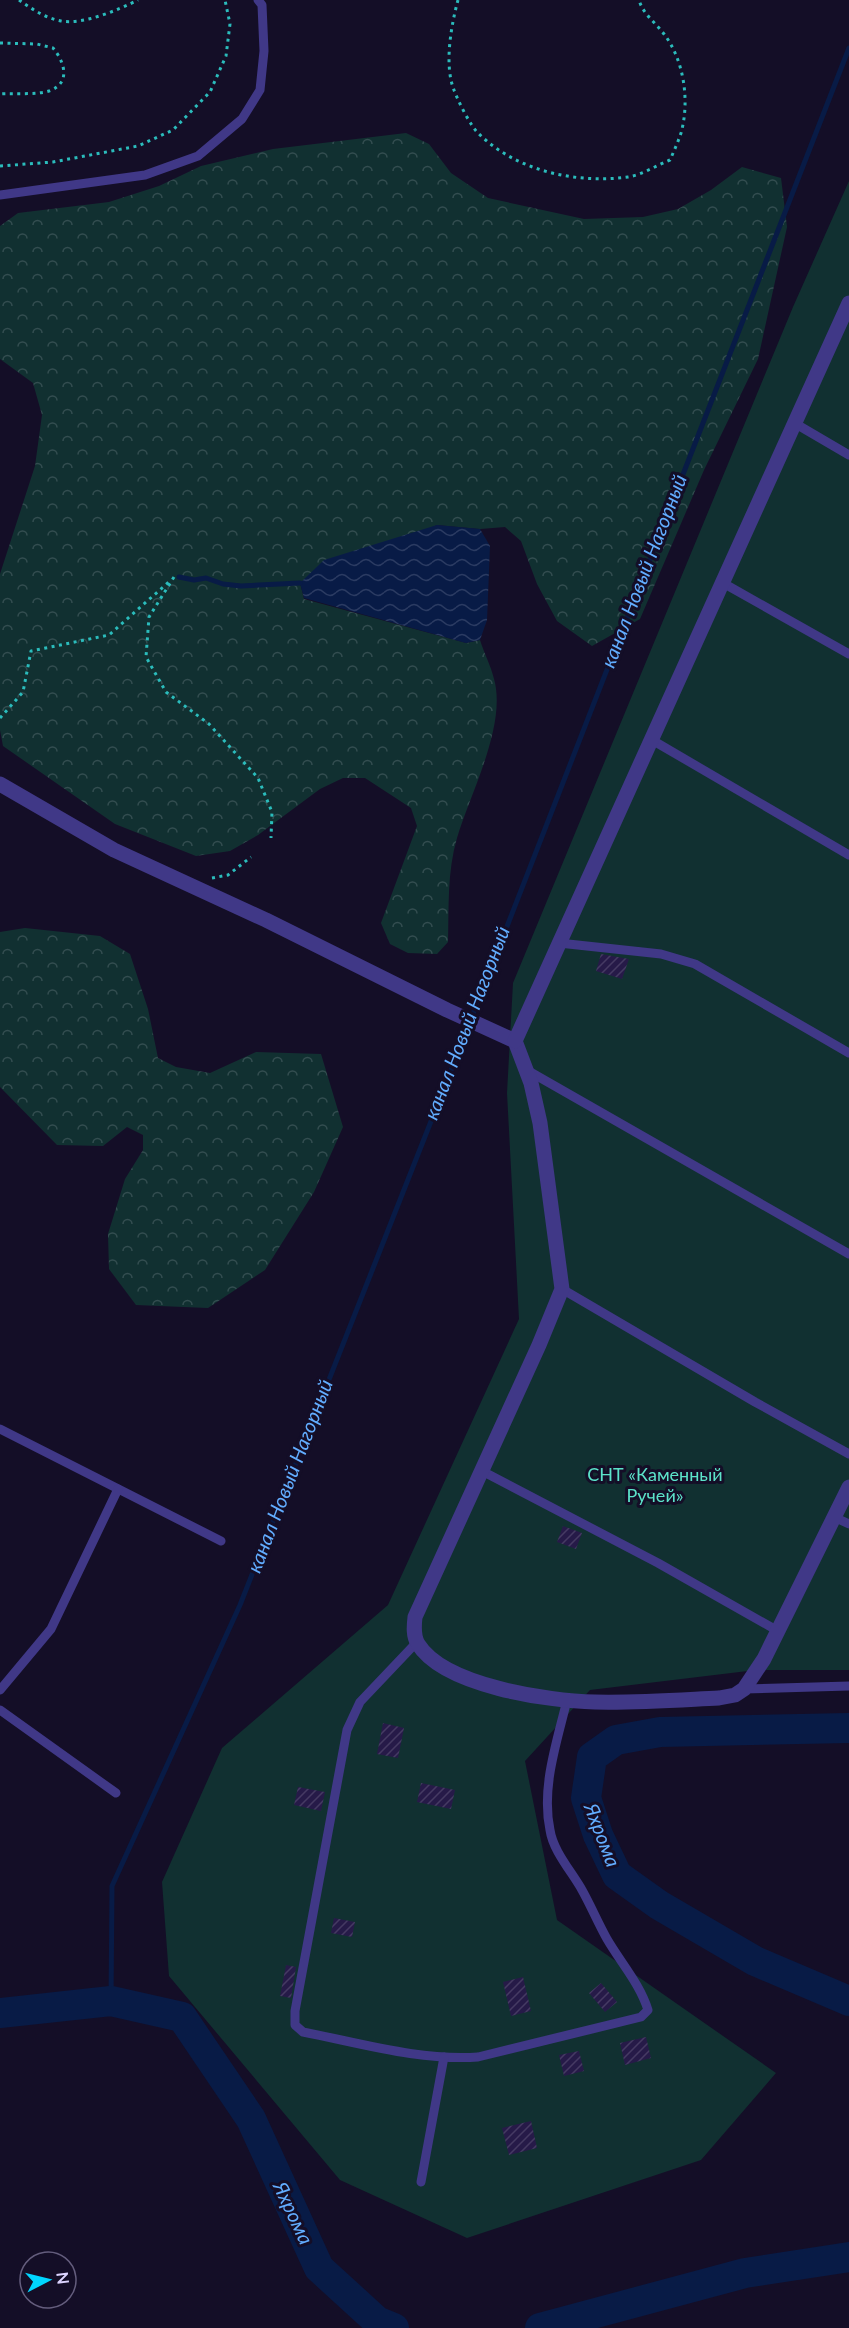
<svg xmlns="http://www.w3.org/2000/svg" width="849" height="2328" font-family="Lato,sans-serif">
<defs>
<pattern id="forest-crowns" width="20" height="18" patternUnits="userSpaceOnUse" patternTransform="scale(1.5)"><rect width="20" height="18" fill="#113031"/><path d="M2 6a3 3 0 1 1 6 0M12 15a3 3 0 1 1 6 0" fill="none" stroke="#334d50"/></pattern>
<pattern id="water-waves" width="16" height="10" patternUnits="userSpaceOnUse" patternTransform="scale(1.5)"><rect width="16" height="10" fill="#081b46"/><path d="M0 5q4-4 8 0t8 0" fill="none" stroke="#2b3b62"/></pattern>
<pattern id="building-hatch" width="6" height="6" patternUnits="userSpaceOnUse" patternTransform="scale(1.5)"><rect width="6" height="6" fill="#261a48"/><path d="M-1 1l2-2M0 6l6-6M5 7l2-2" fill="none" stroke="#453a63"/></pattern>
</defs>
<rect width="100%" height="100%" fill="#140e27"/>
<g fill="url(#forest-crowns)">
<path d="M406,133L429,144L451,173L488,198L584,219L643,217L678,209L711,190L742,167L781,178L787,227L758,359L704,470L640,619L592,646L557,621L537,584L521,541L505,527L480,529L437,525L300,583L304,599L466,643L480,640C484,653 491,666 494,679C507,725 470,794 457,838C447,872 449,907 448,942L437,954L408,953L390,944L381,923L417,826L411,808L365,778H343L320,789L258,835L230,851L196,856L115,824L3,746L0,730V574L35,466L42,415L33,383L0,359V226L18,213L109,202L159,186L201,166L273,149Z"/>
<path d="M25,928L100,936L130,954L148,1009L158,1058L176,1067L210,1073L256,1052L321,1054L343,1127L314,1192L265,1270L208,1308L136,1305L109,1269L108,1234L125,1179L143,1150V1135L127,1127L103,1146L57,1145L0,1087V932Z"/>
</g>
<path fill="#113031" d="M849,181V1670H756L590,1690L525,1761L557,1920L776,2073L701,2160L467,2238L340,2180L169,1976L162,1882L222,1748L388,1605L519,1319L507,1093L513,983L793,307Z"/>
<path fill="url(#water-waves)" d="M437,525L480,529L490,546L487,620L480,640L466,643L304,598L300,583L324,560Z"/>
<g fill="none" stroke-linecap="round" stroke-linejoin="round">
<g stroke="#081b46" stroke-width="5">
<path d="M179,577L194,580L206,578L223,584L241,586L300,583"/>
<path d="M111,2001L112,1886L240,1605L441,1096L849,48"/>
</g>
<g stroke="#081b46" stroke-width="30">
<path d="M849,1728L660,1732L616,1740L592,1757L586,1798L598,1835L617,1875L659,1905L755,1961L849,2001"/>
<path d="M0,2013L111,2001L182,2017L251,2119L319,2268L377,2321L394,2328"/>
<path d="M540,2328L745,2273L849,2257"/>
</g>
</g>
<g fill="url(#building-hatch)">
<path d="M601,954L629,959L622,979L596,971Z"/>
<path d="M563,1526L582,1533L576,1549L557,1542Z"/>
<path d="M383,1723L404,1728L398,1758L377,1754Z"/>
<path d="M421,1783L455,1790L451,1809L417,1802Z"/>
<path d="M298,1787L325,1792L321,1811L294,1805Z"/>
<path d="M334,1918L355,1922L352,1937L331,1933Z"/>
<path d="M286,1965L296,1967L291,1998L280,1996Z"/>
<path d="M523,1977L531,2011L511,2016L503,1982Z"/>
<path d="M601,1983L617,2002L605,2012L589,1993Z"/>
<path d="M646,2037L651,2058L625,2065L620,2043Z"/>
<path d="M579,2051L584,2071L564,2076L559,2055Z"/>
<path d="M531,2121L537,2148L509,2155L502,2128Z"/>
</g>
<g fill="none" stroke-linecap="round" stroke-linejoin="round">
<g stroke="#2bbcbc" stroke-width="3" stroke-dasharray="3 4.5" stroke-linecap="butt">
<path d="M19,0C32,9 45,18 61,21C83,25 118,10 138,0"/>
<path d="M458,0C451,26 444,65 454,90C458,101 471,127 479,134C517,171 576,184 628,177C642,175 657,165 670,160C674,151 678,142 681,133C690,101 684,60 664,34C655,22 643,14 639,0"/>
<path d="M0,43L37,44L53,48C64,61 72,83 49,91C37,95 13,93 0,94"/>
<path d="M0,166L53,162L138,146L173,130L210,92L226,56L230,24L225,0"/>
<path d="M174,577L149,617L146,657L166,692L209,724L258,778L272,812L271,838"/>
<path d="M0,718L23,692L31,651L109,635L171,580"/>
<path d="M212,878L228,875L251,857"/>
</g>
<g stroke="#403887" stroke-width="9">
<path d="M0,195L145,175L198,156L242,119L260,90L264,51L262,5L258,0"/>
<path d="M796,424L849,455"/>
<path d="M723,583L849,654"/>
<path d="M652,740L849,855"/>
<path d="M559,943L661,954L695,964L849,1053"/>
<path d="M525,1069L849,1254"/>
<path d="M562,1289L755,1402L849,1454"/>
<path d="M0,1429L221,1541"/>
<path d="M482,1471L658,1563L778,1631"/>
<path d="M834,1517L849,1524"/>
<path d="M416,1643L360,1702L347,1730L295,2011V2025L303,2032C360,2043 420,2061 478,2057L641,2017L648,2010C640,1984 621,1963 607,1939C598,1923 591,1906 582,1890C572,1872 553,1851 550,1830C541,1787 557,1742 567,1700"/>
<path d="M744,1689L849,1686"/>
<path d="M0,1690L51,1629L118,1489"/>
<path d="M0,1710L116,1793"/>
<path d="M421,2182L444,2057"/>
</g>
<g stroke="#403887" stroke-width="15">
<path d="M0,784L114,850L266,920L447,1010L515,1041L531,1083L540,1123L562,1289L539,1345L415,1617C414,1626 413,1636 418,1644C444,1686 548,1701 595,1702C636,1703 678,1700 719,1698L735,1695L744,1689L764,1659L849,1487"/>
<path d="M515,1041L849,303"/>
</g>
</g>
<g text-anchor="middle" stroke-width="6" stroke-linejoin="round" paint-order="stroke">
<g font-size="18" fill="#5ce3ca" stroke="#140e27">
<text x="655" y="1481">СНТ «Каменный<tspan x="655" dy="21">Ручей»</tspan></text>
</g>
<g font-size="20" font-style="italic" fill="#62adff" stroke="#140e27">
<text transform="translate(644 571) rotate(-69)" y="7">канал Новый Нагорный</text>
<text transform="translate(467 1023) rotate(-69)" y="7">канал Новый Нагорный</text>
<text transform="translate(290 1476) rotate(-69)" y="7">канал Новый Нагорный</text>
<text transform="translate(602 1835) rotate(69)" y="7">Яхрома</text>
<text transform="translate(293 2213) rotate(65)" y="7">Яхрома</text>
</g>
</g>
<g transform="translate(48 2280) rotate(83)"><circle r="28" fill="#140e27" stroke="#645d7d" stroke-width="1.5"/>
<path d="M0-4.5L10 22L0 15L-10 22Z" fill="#00d6ff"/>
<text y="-9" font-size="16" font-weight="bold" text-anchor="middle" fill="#dcd4ff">N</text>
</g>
</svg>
